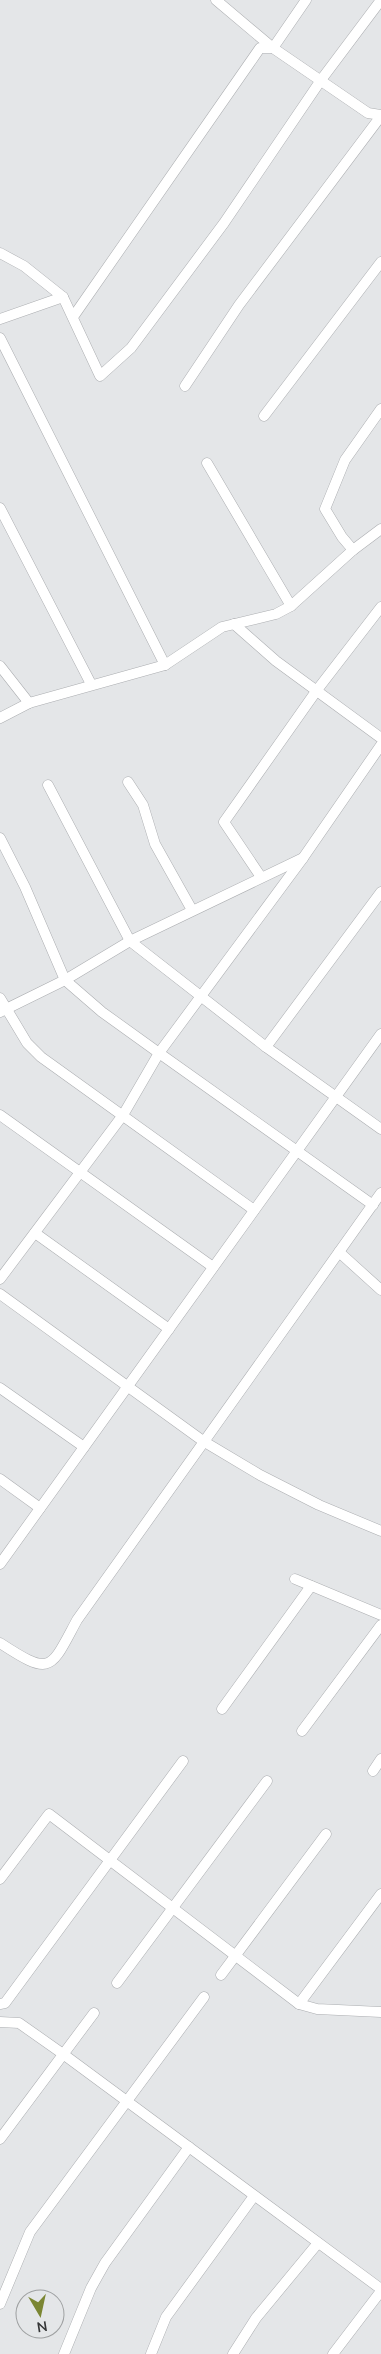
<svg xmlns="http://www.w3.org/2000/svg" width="381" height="2354" font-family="'Nunito Sans',sans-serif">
<rect width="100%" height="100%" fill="#e4e6e8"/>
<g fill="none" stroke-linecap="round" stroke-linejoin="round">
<g stroke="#acaeb1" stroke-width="11">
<g id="minor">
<path d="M216,0L273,48L368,113L381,115"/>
<path d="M0,253L24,266L63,297L100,376L131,348L224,223L321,80L381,0"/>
<path d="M73,317L260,48H273L306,0"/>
<path d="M0,319L63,297"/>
<path d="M0,338L165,665"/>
<path d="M185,386L239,305L381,116"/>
<path d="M264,416L381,262"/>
<path d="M207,463L291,606"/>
<path d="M0,508L91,684"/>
<path d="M353,550L342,537L325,509L345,460L381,409"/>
<path d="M234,624L276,661L381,738"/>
<path d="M0,666L29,703"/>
<path d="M0,718L29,703L165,665L222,627L276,614L291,606L353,550L381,529"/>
<path d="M128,782L143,805L155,844L192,910"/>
<path d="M48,785L130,941L266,1047L381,1129"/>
<path d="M0,838L25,887L65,980L102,1012L159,1053L373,1205"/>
<path d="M261,877L224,822L317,690L381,607"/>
<path d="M0,998L27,1043L41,1057L254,1210"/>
<path d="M0,1012L65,980L130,941L303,858L381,745"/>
<path d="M266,1047L381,892"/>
<path d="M0,1115L213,1267"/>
<path d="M35,1233L169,1329"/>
<path d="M339,1252L381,1290"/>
<path d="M0,1279L123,1115L159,1053L303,858"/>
<path d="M0,1294L203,1441L260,1475L319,1505L381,1531"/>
<path d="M0,1388L84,1447"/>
<path d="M0,1479L40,1508"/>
<path d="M0,1564L381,1034"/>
<path d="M295,1579L381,1615"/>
<path d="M0,1643C52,1677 50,1670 77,1620L381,1193"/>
<path d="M222,1709L311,1586"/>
<path d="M302,1731L381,1625"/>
<path d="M373,1771L381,1759"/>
<path d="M0,1879L49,1814L299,2004L317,2009L381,2012"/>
<path d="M221,1975L326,1834"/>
<path d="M117,1983L267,1781"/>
<path d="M0,2004L5,2003L183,1761"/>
<path d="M299,2004L381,1894"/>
<path d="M0,2022L19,2023L63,2054L381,2289"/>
<path d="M0,2139L94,2013"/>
<path d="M0,2304L30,2232L204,1997"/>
<path d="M64,2354L91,2288L105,2263L189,2147"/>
<path d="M151,2354L166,2317L254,2196"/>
<path d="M233,2354L256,2318L318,2243"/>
<path d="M333,2354L381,2291"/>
</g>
</g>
<use href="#minor" stroke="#fff" stroke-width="10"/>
</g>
<g transform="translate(40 2314) rotate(171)"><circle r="24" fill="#e4e6e8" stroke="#9ea0a1"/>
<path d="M0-4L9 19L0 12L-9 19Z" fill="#7b8633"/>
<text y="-8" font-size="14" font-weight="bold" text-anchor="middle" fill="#353637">N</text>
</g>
</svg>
